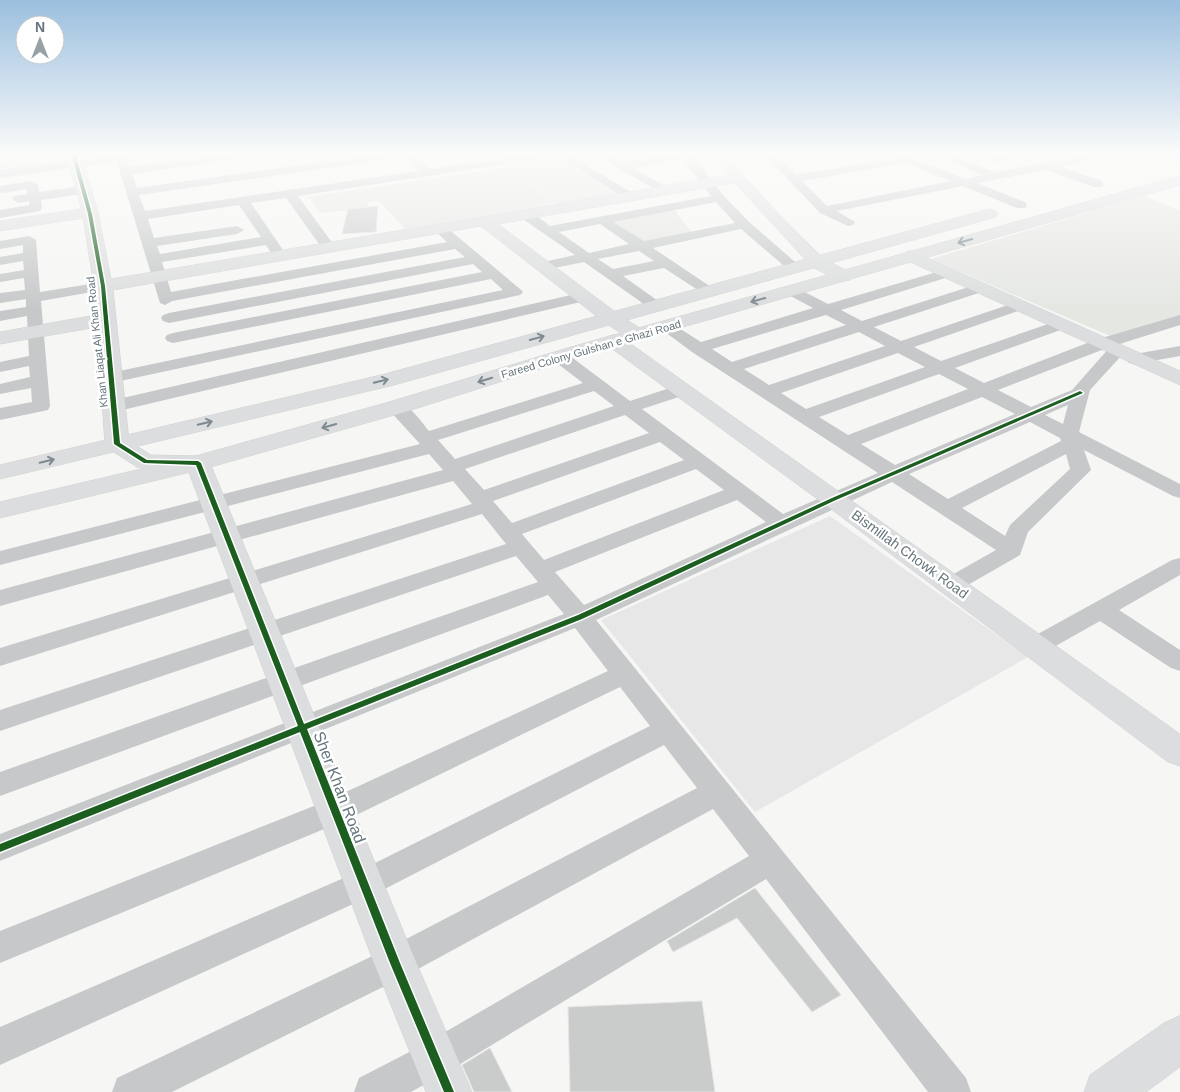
<svg xmlns="http://www.w3.org/2000/svg" width="1180" height="1092" font-family="Helvetica,sans-serif">
<rect width="100%" height="100%" fill="#f6f6f5"/>
<g fill="#e6e7e6">
<path d="M539,156H563L631,196L562,208L500,162Z"/>
<path d="M830,516L1028,657L755,812L601,620Z"/>
</g>
<g fill="#e5e7e3">
<path d="M41,156L43,168L0,174V162Z"/>
<path d="M507,167L554,203L405,229L379,201L367,203L370,208L320,213L308,197Z"/>
<path d="M1144,196L1180,211V320L1117,339L931,259Z"/>
<path d="M672,207L694,235L642,246L602,220Z"/>
</g>
<g fill="#cacccc" stroke="#e5e5e4">
<path d="M378,206L376,232L342,234L348,209Z"/>
<path d="M755,888L766,902L841,995L812,1012L737,918L673,952L667,941Z"/>
<path d="M702,1001L715,1092H570L568,1007Z"/>
<path d="M490,1048L512,1092H474L462,1065Z"/>
</g>
<g fill="none" stroke-linecap="round" stroke-linejoin="round">
<g stroke="#d0d2d2" stroke-width="1">
<g id="secondary">
<path d="M67,156H81L98,212L111,279L729,175L715,156H729L743,175L777,212L824,259L850,272L853,276L850,280L844,281L838,280L812,267L735,183L498,224L618,314L644,331L647,335L644,339L637,341L630,339L604,322L481,226L113,290L129,441L151,455L198,456L207,458L210,463L416,962L472,1092H426L374,963L188,470L146,469L137,467L109,449L105,444L97,327L0,344V332L96,315L94,286L83,218L0,231V221L81,209Z"/>
<path d="M912,251L1180,371V385L906,260L903,256L906,252Z"/>
<path d="M614,335L621,337L1180,734V766L1168,762L831,509L607,345L604,341L607,337Z"/>
<path d="M1180,1016V1067L1146,1092H1084L1090,1075L1164,1023Z"/>
</g>
</g>
<g stroke="#d1d2d2" stroke-width="1">
<g id="primary">
<path d="M1180,176V185L585,355L405,412L207,468L0,518V502L192,457L389,402L571,347Z"/>
<path d="M990,209L996,211L998,214L996,217L394,385L0,479V465L381,375Z"/>
</g>
</g>
<g fill="#c6c8c9" fill-rule="evenodd">
<path d="M109,156H140L139,158L127,160L130,167L210,156H241L236,159L132,174L137,188L364,156H394L389,159L139,195L145,211L419,171L404,156H416L430,169L516,156H544L539,159L298,196L336,248L334,251H324L286,198L251,203L283,250L281,253H271L266,245L162,262L171,292L447,242L433,229L440,225L445,226L520,289L523,292L520,295L111,383L105,382L102,378L105,374L503,290L491,279L173,343L167,341L165,338L167,335L173,333L482,272L473,264L169,323L163,321L161,318L163,315L169,313L465,257L455,249L172,301L165,305L160,303L117,162L0,178V170ZM239,205L261,237L160,254L157,246L237,234L244,230L237,226L154,238L148,219Z"/>
<path d="M558,156H571L637,196L635,199H627Z"/>
<path d="M598,156H611L622,162L660,156H693L723,195L749,222L802,268L800,271H790L741,229L653,248L717,291L714,294H704L664,268L623,276L661,303L664,306L661,309H651L584,262L544,270L539,269L537,266L539,263L575,255L520,217L519,214L520,211H530L550,226L711,196L683,159L632,168L667,187L669,190L663,194ZM716,202L735,223L644,241L613,222ZM600,224L629,244L589,253L559,232ZM639,251L654,261L613,269L598,259Z"/>
<path d="M766,156H777L796,175L894,158L893,156L910,157L965,179L982,175L939,156H954L996,172L1079,156H1102L1101,158L1060,167L1102,181L1104,184L1102,187H1094L1046,170L977,183L1025,202L1027,205L1025,208H1017L963,186L837,211L855,222L853,225L848,226L820,213ZM905,163L951,181L827,206L802,181Z"/>
<path d="M996,156H1021L1020,158L993,163L987,160Z"/>
<path d="M32,181L38,185L39,192L83,186L89,190L83,194L41,200L42,208L40,211L0,218V210L29,205V201L18,203L12,199L14,196L27,194V189L3,193L0,192V186Z"/>
<path d="M29,236L36,240L40,292L103,282L108,283L110,286L108,289L103,290L41,301L50,406L48,410L0,420V408L32,402L31,388L0,394V384L30,377L29,366L0,372V362L29,356L27,316L0,321V311L26,307V299L0,303V293L25,290L24,278L0,282V274L24,270L23,261L0,265V257L23,253V245L0,249V241Z"/>
<path d="M947,269L952,270L954,273L952,276L841,310L862,321L975,285H985L987,288L985,291L874,327L901,341L1014,303H1024L1027,306L1024,309L914,347L941,361L1054,322H1066L1068,325L1066,328L955,368L984,383L1095,340L1180,315V325L1107,348L998,390L1031,407L1072,390L1110,347H1122L1124,351L1122,355L1090,390L1079,432L1180,484V498L1173,496L1084,450L1091,470L1028,532L1020,555L959,590L951,593L943,590L939,585L943,580L996,550L892,482L596,620L966,1078L971,1092H928L766,879L447,1072L411,1092H354L359,1078L421,1046L749,856L713,809L407,975L172,1092H112L117,1078L383,951L697,788L664,745L375,894L0,1065V1027L353,874L650,726L620,687L346,820L0,963V931L324,802L608,671L575,628L0,861V834L564,614L548,595L0,796V772L538,582L516,556L0,731V710L506,544L482,514L0,666V648L472,504L453,481L0,606V590L443,470L429,454L0,565V551L420,444L390,411L388,407L390,403C407,399 419,419 429,431L583,383L554,361L552,357L554,353H566L630,401L676,386L682,385L688,386L691,390L688,394L642,409L783,514L878,473L692,352L657,326L659,323H671L701,342L813,308L787,294L784,291L787,288H797L828,304ZM826,315L846,325L732,362L712,349ZM859,332L885,346L769,385L744,369ZM898,353L925,367L806,409L781,393ZM939,374L968,389L848,435L819,417ZM594,391L614,406L455,459L438,440ZM982,397L1015,414L895,465L861,444ZM1068,405L1063,424L1045,415ZM625,415L649,433L484,490L465,469ZM1030,422L1060,438L1061,441L948,499L909,474ZM660,442L684,460L512,523L493,501ZM1066,454L1070,469L1010,525L1005,536L962,508ZM696,469L724,490L544,560L522,534ZM737,500L766,522L584,605L555,572Z"/>
<path d="M584,292L589,294L592,297L589,300L114,412L107,410L105,406L107,402L114,400Z"/>
<path d="M1180,346V356L1135,364L1129,363L1126,359L1129,355L1135,354Z"/>
<path d="M1180,558V575L1119,610L1180,650V671L1171,668L1100,621L1045,652L1036,655L1027,652L1023,646L1027,640L1172,560Z"/>
</g>
<use href="#secondary" fill="#dcddde" fill-rule="evenodd"/>
<use href="#primary" fill="#dcddde" fill-rule="evenodd"/>
<g stroke="#fff" stroke-width="3">
<path id="cycleway" d="M72,156H76L92,214L105,286L120,443L147,460L198,461L201,463L304,724L578,615L832,498L1078,392L1080,391L1083,393L836,500L582,619L307,729L400,963L454,1092H444L390,963L300,732L0,852V844L298,726L196,465L144,463L114,444L101,286L88,214Z"/>
</g>
<use href="#cycleway" fill="#1b5e20" fill-rule="evenodd"/>
</g>
<defs><path id="oneway-shaft" d="M-6 0H5M1.5-3L5.5 0L1.5 3" fill="none" stroke-width="1.6" stroke-linecap="round" stroke-linejoin="round" transform="scale(1.25)"/></defs>
<g stroke="#7d8a90">
<use href="#oneway-shaft" transform="translate(965 241) rotate(164)"/>
<use href="#oneway-shaft" transform="translate(758 300) rotate(164)"/>
<use href="#oneway-shaft" transform="translate(537 338) rotate(-15)"/>
<use href="#oneway-shaft" transform="translate(485 380) rotate(163)"/>
<use href="#oneway-shaft" transform="translate(381 381) rotate(-14)"/>
<use href="#oneway-shaft" transform="translate(205 423) rotate(-13)"/>
<use href="#oneway-shaft" transform="translate(329 426) rotate(164)"/>
<use href="#oneway-shaft" transform="translate(47 461) rotate(-13)"/>
</g>
<linearGradient id="sky" x2="0" y2="1"><stop stop-color="#9bbfdf"/><stop offset="0.5" stop-color="#fbfbfa"/><stop offset="1" stop-color="#fbfbfa" stop-opacity="0"/></linearGradient>
<rect width="1180" height="309" fill="url(#sky)"/>
<g text-anchor="middle" stroke-width="5" stroke-linejoin="round" paint-order="stroke">
<g font-size="11" fill="#65757c" stroke="#fff">
<text transform="translate(97 342) rotate(-96)" y="4">Khan Liaqat Ali Khan Road</text>
<text transform="translate(591 349) rotate(-16)" y="4">Fareed Colony Gulshan e Ghazi Road</text>
</g>
<g font-size="14" fill="#65757c" stroke="#fff">
<text transform="translate(910 554) rotate(36)" y="5">Bismillah Chowk Road</text>
</g>
<g font-size="16" fill="#65757c" stroke="#fff">
<text transform="translate(340 787) rotate(69)" y="6">Sher Khan Road</text>
</g>
</g>
<g transform="translate(40 40)"><circle r="24" fill="#ffffff" stroke="#c1c8cb"/>
<path d="M0-4L9 19L0 12L-9 19Z" fill="#98a2a6"/>
<text y="-8" font-size="14" font-weight="bold" text-anchor="middle" fill="#65757c">N</text>
</g>
</svg>
